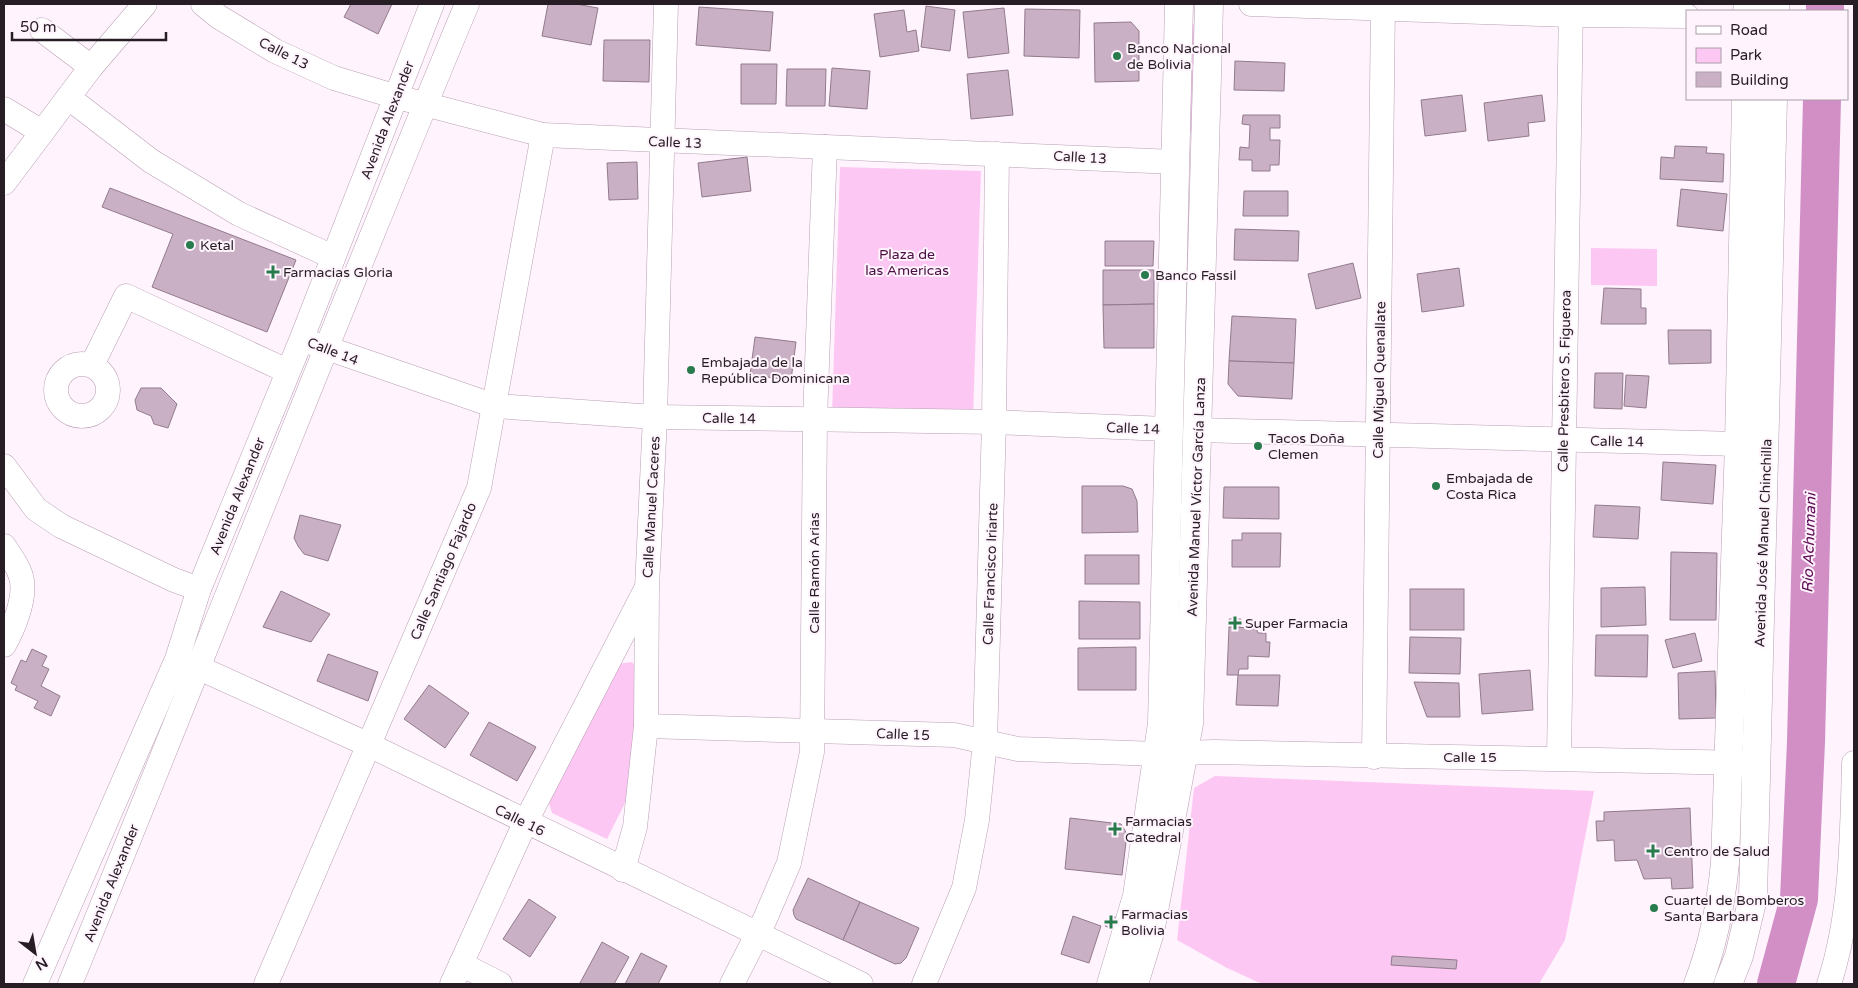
<svg xmlns="http://www.w3.org/2000/svg" width="1858" height="988" font-family="'Varela Round',sans-serif">
<rect width="100%" height="100%" fill="#fff4fd"/>
<g fill="#fdc7f3">
<path d="M1194,23L1196,25L1194,133L1189,132L1192,25Z"/>
<path d="M840,167L981,171L973,418L832,414Z"/>
<path d="M1186,200H1193L1187,402H1182Z"/>
<path d="M1591,248L1657,249V286L1591,285Z"/>
<path d="M632,662L641,675L633,787L607,839L552,813L548,800L617,664Z"/>
<path d="M1215,776L1594,791L1565,940L1539,984H1262L1227,968L1177,940L1194,788Z"/>
</g>
<g fill="none" stroke-linecap="round" stroke-linejoin="round">
<g stroke="#d18fc6" stroke-width="38">
<path d="M1825,11V4"/>
<path d="M1776,984L1799,899L1806,742L1822,99"/>
</g>
</g>
<g fill="#cab0c5" stroke="#927a8d">
<path d="M351,4H392L378,34L344,17Z"/>
<path d="M548,4H576L598,8L591,45L542,36Z"/>
<path d="M926,6L955,10L950,51L921,47Z"/>
<path d="M699,7L773,12L770,51L696,45Z"/>
<path d="M1004,8L1009,53L968,58L963,12Z"/>
<path d="M1025,9L1080,10L1079,58L1024,56Z"/>
<path d="M904,10L907,32L916,30L919,51L880,57L874,14Z"/>
<path d="M1131,22L1139,31V81L1095,82L1094,23Z"/>
<path d="M604,40H650L649,82L603,81Z"/>
<path d="M1235,61L1285,63L1284,91L1234,90Z"/>
<path d="M741,64H777L776,104H741Z"/>
<path d="M832,68L870,71L867,109L829,106Z"/>
<path d="M787,69H826L825,106H786Z"/>
<path d="M1008,70L1013,115L971,119L967,74Z"/>
<path d="M1462,95L1466,131L1425,136L1421,100Z"/>
<path d="M1542,95L1545,121L1528,123L1529,136L1488,141L1484,103Z"/>
<path d="M1243,115H1280V128H1270V140H1280L1279,165H1270V171H1252V160H1239L1240,147L1249,148L1250,125L1242,124Z"/>
<path d="M1675,146L1707,147L1706,153L1724,154L1723,182L1660,179L1661,157L1674,158Z"/>
<path d="M747,157L751,191L702,197L698,163Z"/>
<path d="M637,162L638,199L609,200L607,163Z"/>
<path d="M110,188L296,260L267,332L152,287L173,234L102,207Z"/>
<path d="M1681,189L1727,194L1723,231L1677,226Z"/>
<path d="M1244,191H1288V216H1243Z"/>
<path d="M1235,229L1299,231L1298,261L1234,260Z"/>
<path d="M1105,241H1154L1153,266H1105Z"/>
<path d="M1353,263L1361,298L1316,309L1308,274Z"/>
<path d="M1459,268L1464,306L1422,312L1417,274Z"/>
<path d="M1103,270H1154V304L1103,305Z"/>
<path d="M1604,288L1641,289V308H1646V324H1601Z"/>
<path d="M1154,304V348H1104L1103,305Z"/>
<path d="M1232,316L1296,319L1294,363L1229,361Z"/>
<path d="M1668,330H1711V363L1669,364Z"/>
<path d="M755,337L796,342L791,380L750,375Z"/>
<path d="M1229,361L1294,363L1292,399L1238,396L1228,384Z"/>
<path d="M1595,373H1623L1622,409L1594,408Z"/>
<path d="M1626,375L1649,376L1646,408L1624,406Z"/>
<path d="M141,388H161L177,404L168,428L154,424L151,416L137,410L135,400Z"/>
<path d="M1663,462L1716,465L1713,504L1661,500Z"/>
<path d="M1082,486H1123L1132,489L1137,501L1138,532L1082,533Z"/>
<path d="M1224,487H1279V519L1223,518Z"/>
<path d="M1595,505L1640,507L1638,539L1593,537Z"/>
<path d="M300,515L341,525L328,561L304,554L298,546L294,538Z"/>
<path d="M1242,533H1281L1280,567H1232V540H1242Z"/>
<path d="M1671,552L1717,553L1716,620H1670Z"/>
<rect x="1085" y="555" width="54" height="29"/>
<path d="M1645,587L1646,625L1601,627V588Z"/>
<rect x="1410" y="589" width="54" height="41"/>
<path d="M281,591L330,614L311,642L263,627Z"/>
<path d="M1079,601L1140,602V639H1079Z"/>
<path d="M1229,619H1241L1240,627H1229Z"/>
<path d="M1229,627L1256,628L1258,633H1266V642H1270L1269,657L1248,656V669H1239L1238,675H1227Z"/>
<path d="M1695,633L1702,661L1673,668L1665,640Z"/>
<path d="M1596,635H1648L1647,677L1595,676Z"/>
<path d="M1410,637L1461,638L1460,674L1409,673Z"/>
<path d="M1136,647V690H1078V648Z"/>
<path d="M32,649L47,656L42,666L49,669L41,686L60,696L51,716L34,708L38,701L15,690L17,686L11,683L21,660L26,662Z"/>
<path d="M328,654L378,672L368,701L317,681Z"/>
<path d="M1530,670L1533,710L1482,714L1479,674Z"/>
<path d="M1715,671L1716,718L1679,719L1678,673Z"/>
<path d="M1238,675H1280L1278,706L1236,705Z"/>
<path d="M1414,682L1459,683L1460,717H1427Z"/>
<path d="M429,685L469,713L445,748L404,719Z"/>
<path d="M489,722L536,747L517,781L470,755Z"/>
<path d="M1690,808L1693,888L1672,889L1671,878L1644,879L1637,860L1615,861L1614,840L1597,841L1596,821H1604V812Z"/>
<path d="M1070,818L1121,824L1127,834L1122,875L1065,869Z"/>
<path d="M808,878L860,902L843,940L796,919L794,915L793,910Z"/>
<path d="M529,899L556,917L530,957L503,939Z"/>
<path d="M860,902L919,928L906,958L901,963L895,964L843,940Z"/>
<path d="M1110,915L1117,918L1112,929L1105,926Z"/>
<path d="M1073,916L1101,926L1089,963L1061,954Z"/>
<path d="M602,942L629,957L614,984H583L580,983Z"/>
<path d="M641,953L667,966L658,984H625Z"/>
<path d="M1392,956L1457,960L1456,969L1391,965Z"/>
</g>
<g fill="none" stroke-linecap="round" stroke-linejoin="round">
<g stroke="#b99fb4" stroke-width="25">
<g id="minor">
<path d="M203,4L219,17L275,51L334,78L397,97L543,135L1175,162"/>
<path d="M1251,4L1571,15L1687,16"/>
<path d="M42,30L91,67"/>
<path d="M69,98L151,161L239,214L333,257"/>
<path d="M4,109L42,132"/>
<path d="M4,183L91,67L145,4"/>
<path d="M312,343L495,406L655,417L994,422L1167,429"/>
<circle cx="82" cy="390" r="26"/>
<path d="M92,365L126,296L287,371"/>
<path d="M1198,430L1739,444L1756,442"/>
<path d="M4,466L36,509L61,526L174,580L199,589"/>
<path d="M4,546C11,557 20,568 22,581C25,601 13,629 4,645"/>
<path d="M186,662L369,745L861,984"/>
<path d="M646,726L954,735L1018,749L1158,754"/>
<path d="M1184,753L1214,752L1747,763"/>
<path d="M1374,757L1383,4"/>
<path d="M1559,758L1571,4"/>
<path d="M623,870L635,827L646,726L647,588L655,417L666,4"/>
<path d="M461,964L500,984"/>
<path d="M35,984L177,659L199,589L302,338L432,4"/>
<path d="M70,984C204,658 331,329 467,4"/>
<path d="M266,984L479,488L543,135"/>
<path d="M452,984L525,823L645,591"/>
<path d="M732,984L765,919L789,863L812,752L815,419L825,147"/>
<path d="M924,984L964,888L977,820L985,742L994,422L997,154"/>
<path d="M1829,984C1852,914 1852,836 1854,763"/>
</g>
</g>
<g stroke="#b99fb4" stroke-width="29">
<g id="secondary">
<path d="M1747,11L1748,4"/>
<path d="M1775,11V4"/>
<path d="M1111,984L1137,896L1162,723L1179,4"/>
<path d="M1134,984L1150,932L1189,724L1209,4"/>
<path d="M1698,984C1713,945 1721,904 1725,863L1739,444L1746,99"/>
<path d="M1728,984L1739,956L1753,898L1773,99"/>
</g>
</g>
<use href="#minor" stroke="#fff" stroke-width="24"/>
<use href="#secondary" stroke="#fff" stroke-width="28"/>
</g>
<g fill="#287b4d" stroke="#fff4fd" stroke-width="2">
<circle cx="1117" cy="56" r="5"/>
<circle cx="190" cy="245" r="5"/>
<path d="M270.5 264.5h5v5h5v5h-5v5h-5v-5h-5v-5h5z"/>
<circle cx="1145" cy="275" r="5"/>
<circle cx="691" cy="370" r="5"/>
<circle cx="1258" cy="446" r="5"/>
<circle cx="1436" cy="486" r="5"/>
<path d="M1232.5 615.5h5v5h5v5h-5v5h-5v-5h-5v-5h5z"/>
<path d="M1112.5 821.5h5v5h5v5h-5v5h-5v-5h-5v-5h5z"/>
<path d="M1650.5 843.5h5v5h5v5h-5v5h-5v-5h-5v-5h5z"/>
<circle cx="1654" cy="908" r="5"/>
<path d="M1108.5 914.5h5v5h5v5h-5v5h-5v-5h-5v-5h5z"/>
</g>
<g text-anchor="middle" stroke-width="4" stroke-linejoin="round" paint-order="stroke">
<g font-size="14" fill="#271e25" stroke="#fff4fd" text-anchor="start">
<text x="1127" y="53">Banco Nacional<tspan x="1127" dy="16">de Bolivia</tspan></text>
<text x="200" y="250">Ketal</text>
<text x="283" y="277">Farmacias Gloria</text>
<text x="1155" y="280">Banco Fassil</text>
<text x="701" y="367">Embajada de la<tspan x="701" dy="16">República Dominicana</tspan></text>
<text x="1268" y="443">Tacos Doña<tspan x="1268" dy="16">Clemen</tspan></text>
<text x="1446" y="483">Embajada de<tspan x="1446" dy="16">Costa Rica</tspan></text>
<text x="1245" y="628">Super Farmacia</text>
<text x="1125" y="826">Farmacias<tspan x="1125" dy="16">Catedral</tspan></text>
<text x="1664" y="856">Centro de Salud</text>
<text x="1664" y="905">Cuartel de Bomberos<tspan x="1664" dy="16">Santa Barbara</tspan></text>
<text x="1121" y="919">Farmacias<tspan x="1121" dy="16">Bolivia</tspan></text>
</g>
<g font-size="14" fill="#271e25" stroke="#fff4fd">
<text transform="translate(284 53) rotate(27)" y="5">Calle 13</text>
<text transform="translate(387 120) rotate(-69)" y="5">Avenida Alexander</text>
<text transform="translate(675 142) rotate(2)" y="5">Calle 13</text>
<text transform="translate(1080 157) rotate(3)" y="5">Calle 13</text>
<text transform="translate(333 351) rotate(21)" y="5">Calle 14</text>
<text transform="translate(1379 380) rotate(-89)" y="5">Calle Miguel Quenallate</text>
<text transform="translate(1564 381) rotate(-89)" y="5">Calle Presbitero S. Figueroa</text>
<text transform="translate(729 418) rotate(1)" y="5">Calle 14</text>
<text transform="translate(1133 428) rotate(2)" y="5">Calle 14</text>
<text transform="translate(1617 441) rotate(1)" y="5">Calle 14</text>
<text transform="translate(237 496) rotate(-68)" y="5">Avenida Alexander</text>
<text transform="translate(1196 497) rotate(-88)" y="5">Avenida Manuel Víctor García Lanza</text>
<text transform="translate(651 507) rotate(-87)" y="5">Calle Manuel Caceres</text>
<text transform="translate(1763 543) rotate(-88)" y="5">Avenida José Manuel Chinchilla</text>
<text transform="translate(443 571) rotate(-67)" y="5">Calle Santiago Fajardo</text>
<text transform="translate(814 573) rotate(-90)" y="5">Calle Ramón Arias</text>
<text transform="translate(990 574) rotate(-88)" y="5">Calle Francisco Iriarte</text>
<text transform="translate(903 734) rotate(2)" y="5">Calle 15</text>
<text x="1470" y="762">Calle 15</text>
<text transform="translate(520 820) rotate(26)" y="5">Calle 16</text>
<text transform="translate(111 883) rotate(-68)" y="5">Avenida Alexander</text>
</g>
<g font-size="14" fill="#4a0e44" stroke="#fff4fd">
<text x="907" y="259">Plaza de<tspan x="907" dy="16">las Americas</tspan></text>
</g>
<g font-size="15" font-style="italic" fill="#5c0b55" stroke="#fff4fd">
<text transform="translate(1809 543) rotate(-88)" y="5">Río Achumani</text>
</g>
</g>
<rect width="1858" height="988" fill="none" stroke="#271e25" stroke-width="10"/>
<rect x="1686" y="10" width="162" height="90" fill="#fff4fd" stroke="#a99ea7"/>
<rect x="1696" y="26" width="25" height="8" fill="#ffffff" stroke="#a99ea7"/>
<text x="1730" y="35" font-size="15" fill="#271e25">Road</text>
<rect x="1696" y="48" width="25" height="15" fill="#fdc7f3" stroke="#a99ea7"/>
<text x="1730" y="60" font-size="15" fill="#271e25">Park</text>
<rect x="1696" y="72" width="25" height="15" fill="#cab0c5" stroke="#a99ea7"/>
<text x="1730" y="85" font-size="15" fill="#271e25">Building</text>
<g transform="translate(35 953) rotate(149)" stroke="#fff4fd" stroke-width="4" paint-order="stroke">
<path d="M0-4L9 19L0 12L-9 19Z" fill="#271e25"/>
<text y="-8" font-size="14" font-weight="bold" text-anchor="middle" fill="#271e25">N</text>
</g>
<path d="M12 32v8h154v-8" fill="none" stroke="#271e25" stroke-width="2.5"/>
<text x="20" y="32" font-size="15" fill="#271e25" stroke="#fff4fd" stroke-width="4" paint-order="stroke">50 m</text>
</svg>
